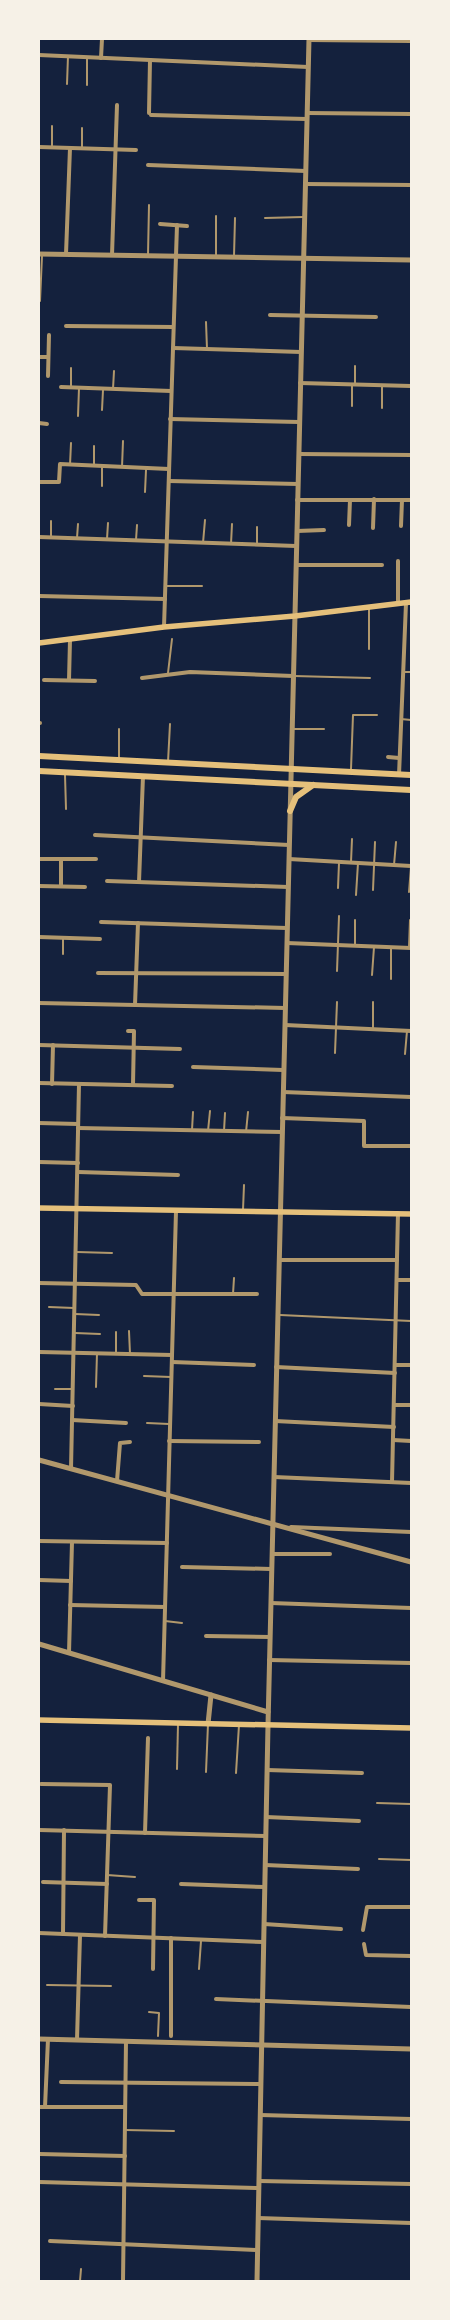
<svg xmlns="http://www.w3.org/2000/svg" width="450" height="2320" font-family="'DejaVu Sans',sans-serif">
<rect width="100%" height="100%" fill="#14213d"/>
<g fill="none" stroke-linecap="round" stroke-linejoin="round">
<g stroke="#b1986c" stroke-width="2">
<path d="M67,84L68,56"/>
<path d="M87,85V57"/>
<path d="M52,147V126"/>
<path d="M82,148V128"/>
<path d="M265,218L303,217"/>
<path d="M148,255L149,205"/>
<path d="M234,256L235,218"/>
<path d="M216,257V216"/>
<path d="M40,301L42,256"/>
<path d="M206,322L207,349"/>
<path d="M355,384V366"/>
<path d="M71,387V368"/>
<path d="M113,389L114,371"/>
<path d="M352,406V384"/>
<path d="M382,408V385"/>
<path d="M102,410L103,390"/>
<path d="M78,416L79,388"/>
<path d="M70,465L71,443"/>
<path d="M94,466V446"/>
<path d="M122,467L123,441"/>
<path d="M102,486V466"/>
<path d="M145,492L146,470"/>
<path d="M257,527V545"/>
<path d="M51,537V521"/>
<path d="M77,538L78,524"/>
<path d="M107,539L108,523"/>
<path d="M136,540L137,525"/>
<path d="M203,543L205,520"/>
<path d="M231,544L232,524"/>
<path d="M165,586H202"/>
<path d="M369,649V609"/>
<path d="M403,672H411"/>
<path d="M168,673L172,639"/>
<path d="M294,676L370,678"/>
<path d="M401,719L411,720"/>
<path d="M294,729H324"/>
<path d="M119,759V729"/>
<path d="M168,762L170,724"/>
<path d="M351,769L353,715H377"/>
<path d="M65,775L66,809"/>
<path d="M351,862L352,839"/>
<path d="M394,865L396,842"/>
<path d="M338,888L339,863"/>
<path d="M373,890L375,842"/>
<path d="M409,892L411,867"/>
<path d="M356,895L358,863"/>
<path d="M63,938V954"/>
<path d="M355,945V920"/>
<path d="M409,947L410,920"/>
<path d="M337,971L339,916"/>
<path d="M372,975L374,947"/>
<path d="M391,979V948"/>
<path d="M373,1029V1002"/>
<path d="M335,1053L337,1002"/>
<path d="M405,1054L407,1031"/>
<path d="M192,1130L193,1112"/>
<path d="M208,1131L210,1111"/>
<path d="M224,1131L225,1113"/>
<path d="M246,1132L248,1112"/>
<path d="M243,1210L244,1185"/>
<path d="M77,1252L112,1253"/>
<path d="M233,1294L234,1278"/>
<path d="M49,1307L74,1308"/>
<path d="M75,1314L99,1315"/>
<path d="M280,1315L411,1321"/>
<path d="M129,1331L130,1354"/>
<path d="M75,1333L100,1334"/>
<path d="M116,1354V1332"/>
<path d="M144,1376L171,1377"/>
<path d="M96,1387L97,1353"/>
<path d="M55,1389H73"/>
<path d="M147,1423L169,1424"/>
<path d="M165,1621L182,1623"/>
<path d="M177,1769L178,1724"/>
<path d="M206,1772L208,1724"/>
<path d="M236,1773L239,1725"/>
<path d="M377,1803L411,1804"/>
<path d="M379,1859L411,1860"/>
<path d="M107,1875L135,1877"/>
<path d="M199,1969L201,1941"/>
<path d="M47,1985L111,1986"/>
<path d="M149,2012L159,2013L158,2036"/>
<path d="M125,2130L174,2131"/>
<path d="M80,2281L81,2269"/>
</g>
<g stroke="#b1986c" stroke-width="4">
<path d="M309,40L411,41"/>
<path d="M39,55L308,67"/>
<path d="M101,58L102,39"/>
<path d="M149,113L150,60"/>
<path d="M307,113L411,114"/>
<path d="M151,115L307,119"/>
<path d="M39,147L136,150"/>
<path d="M148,165L306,171"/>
<path d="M305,184L411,185"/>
<path d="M160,224L187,226"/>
<path d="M66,254L70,148"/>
<path d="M112,255L117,105"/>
<path d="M270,315L376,317"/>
<path d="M66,326L173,327"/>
<path d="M173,348L301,352"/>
<path d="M39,357H48"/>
<path d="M48,376L49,335"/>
<path d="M300,383L411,386"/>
<path d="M61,387L171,391"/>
<path d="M170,419L299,422"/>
<path d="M39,423L47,424"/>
<path d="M299,454L411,455"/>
<path d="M169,481L298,484"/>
<path d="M39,482H59L60,464L169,469"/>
<path d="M297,500H411"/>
<path d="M349,525L350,500"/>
<path d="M401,526L402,500"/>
<path d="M373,528L374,499"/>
<path d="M297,531L324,530"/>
<path d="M39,537L296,546"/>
<path d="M398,561V603"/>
<path d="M296,565H382"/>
<path d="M39,596L165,599"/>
<path d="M164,627L177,225"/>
<path d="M142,678L190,672L293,676"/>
<path d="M44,680L95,681"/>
<path d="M69,680L70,640"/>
<path d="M39,723H40"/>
<path d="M388,757L399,758"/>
<path d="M399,775L406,603"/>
<path d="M95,835L289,845"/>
<path d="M39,859H96"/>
<path d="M289,859L411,866"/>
<path d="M107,881L288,887"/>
<path d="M139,882L143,776"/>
<path d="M39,886L85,887"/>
<path d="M61,886V859"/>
<path d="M101,922L287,928"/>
<path d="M39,937L100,939"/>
<path d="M287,943L411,948"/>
<path d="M98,973L286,974"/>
<path d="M39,1003L285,1008"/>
<path d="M135,1005L138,923"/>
<path d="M285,1025L411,1031"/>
<path d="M128,1031H134L133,1085"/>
<path d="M39,1045L180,1049"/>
<path d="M193,1067L283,1070"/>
<path d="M39,1083L172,1086"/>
<path d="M52,1084L53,1045"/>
<path d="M283,1092L411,1097"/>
<path d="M282,1118L364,1121V1146H411"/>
<path d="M39,1123L78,1124"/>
<path d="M78,1128L282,1132"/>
<path d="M39,1162L78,1163"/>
<path d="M78,1172L178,1175"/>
<path d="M279,1260H397"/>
<path d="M397,1280H411"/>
<path d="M39,1283L136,1285L142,1294H257"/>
<path d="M39,1352L172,1355"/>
<path d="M172,1362L254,1365"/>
<path d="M395,1365H411"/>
<path d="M276,1367L395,1373"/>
<path d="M39,1404L73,1406"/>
<path d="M394,1405H411"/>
<path d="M72,1420L126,1423"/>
<path d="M275,1421L394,1427"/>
<path d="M393,1440L411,1441"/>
<path d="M169,1441L259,1442"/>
<path d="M71,1469L79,1084"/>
<path d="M274,1477L411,1483"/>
<path d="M117,1481L120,1443L130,1442"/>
<path d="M392,1482L398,1213"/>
<path d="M291,1527L411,1532"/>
<path d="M39,1541L167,1543"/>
<path d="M272,1554H330"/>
<path d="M182,1567L271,1569"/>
<path d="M39,1580L71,1581"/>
<path d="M271,1603L411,1608"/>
<path d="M70,1605L165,1607"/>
<path d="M206,1636L270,1637"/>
<path d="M69,1653L72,1542"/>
<path d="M269,1660L411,1663"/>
<path d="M163,1681L176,1211"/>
<path d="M267,1770L362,1773"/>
<path d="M41,1784L110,1785L105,1936"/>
<path d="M266,1817L359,1821"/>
<path d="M39,1830L265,1836"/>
<path d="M145,1833L148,1738"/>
<path d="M265,1865L358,1869"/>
<path d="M43,1882L107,1884"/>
<path d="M181,1884L264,1887"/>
<path d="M139,1900H154L153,1969"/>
<path d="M264,1924L341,1929"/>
<path d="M363,1930L367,1907H411"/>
<path d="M39,1933L263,1942"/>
<path d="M63,1934L64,1830"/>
<path d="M364,1944L366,1955L411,1956"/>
<path d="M216,1999L411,2007"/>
<path d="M171,2036V1938"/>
<path d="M77,2040L80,1935"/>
<path d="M61,2082L261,2084"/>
<path d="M39,2107H125"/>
<path d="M45,2107L48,2039"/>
<path d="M260,2115L411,2119"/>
<path d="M39,2154L125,2156"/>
<path d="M259,2181L411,2184"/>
<path d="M39,2182L258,2188"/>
<path d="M258,2218L411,2223"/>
<path d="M50,2241L257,2250"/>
<path d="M123,2281L126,2041"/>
</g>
<g stroke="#b1986c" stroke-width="5">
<path d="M39,254L411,260"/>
<path d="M39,1460L411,1562"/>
<path d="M39,1644L268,1712"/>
<path d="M208,1724L211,1695"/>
<path d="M39,2039L411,2049"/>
<path d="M257,2281L268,1725L309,39"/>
</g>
<g stroke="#e5c07b" stroke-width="5.5">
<path d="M39,643L164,627L295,616L411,602"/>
<path d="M39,1208L411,1214"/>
<path d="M39,1720L411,1728"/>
</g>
<g stroke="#e5c07b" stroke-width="6">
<path d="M39,756L411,775"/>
<path d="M39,771L411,790"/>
<path d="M290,811L296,797L313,785"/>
</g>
</g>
<rect width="450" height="2320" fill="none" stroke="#f6f1e7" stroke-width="80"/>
</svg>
